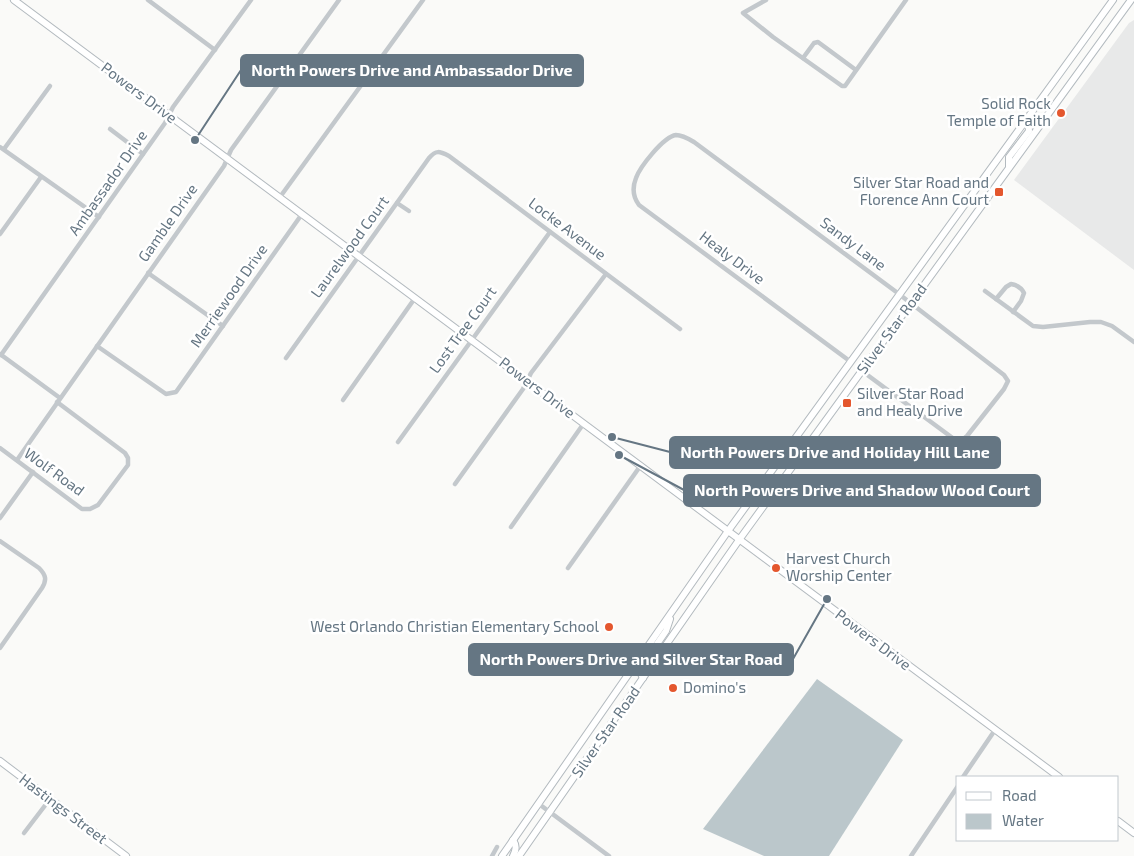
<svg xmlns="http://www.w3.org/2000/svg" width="1134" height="856" font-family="'Exo 2',sans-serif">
<rect width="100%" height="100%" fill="#fafaf8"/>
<path fill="#e8e9e9" d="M1134,20V270L1014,180L1129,23Z"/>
<path fill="#bbc7cb" d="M817,679L903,740L829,856H764L703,829Z"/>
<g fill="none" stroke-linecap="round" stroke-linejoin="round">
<g stroke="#b3babf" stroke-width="8">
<g id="secondary">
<path d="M14,0L1059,777"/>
<path d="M1009,167V157L1029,131L1028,118"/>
<path d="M643,678L640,672L641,667L666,631L670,619"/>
<path d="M0,761L126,856"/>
<path d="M1118,821L1134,833"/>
<path d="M502,856L728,531L1113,0"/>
<path d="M513,856C516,850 517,846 513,840"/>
<path d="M519,856L739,540L1131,0"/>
</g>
</g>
<g stroke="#c3c8cc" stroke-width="4.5">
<path d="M148,0L215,50"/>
<path d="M766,0L743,13L773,37L842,86H845L906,0"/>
<path d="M803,58L814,43L818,42L856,70"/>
<path d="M110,129L143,154"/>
<path d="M0,147L99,217"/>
<path d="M4,149L50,86"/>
<path d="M280,197L423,0"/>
<path d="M397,203L409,211"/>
<path d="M0,234L41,177"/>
<path d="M148,273L223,326"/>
<path d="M985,291L1033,326L1043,327L1090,322H1101L1112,326L1134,342"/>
<path d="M996,299L1006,287L1011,284C1017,285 1021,287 1024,293L1021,301L1013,312"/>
<path d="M97,346L166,394L176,392L302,214"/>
<path d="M0,354L60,398"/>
<path d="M1,355L165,123L173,107L251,0"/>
<path d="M286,358L429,158C436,150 439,151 449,156L680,329"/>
<path d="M851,362L639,205C633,197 632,188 636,178C640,167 663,137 676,135C682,135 689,139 694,142L895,291L1004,375L1008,381L1004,389L967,436L961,441L954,439L862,371"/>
<path d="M343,400L415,298"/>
<path d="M398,442L550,232"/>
<path d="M0,448L82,509H90L98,505L128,465V458L125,453L57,402"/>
<path d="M17,460L224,166L231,150L339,0"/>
<path d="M455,484L523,389L531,373L606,274"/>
<path d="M0,518L33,472"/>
<path d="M511,527L584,423"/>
<path d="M0,541L39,568C46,575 47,580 42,588L0,648"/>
<path d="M568,568L641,465"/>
<path d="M963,777L995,730"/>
<path d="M539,804L609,856"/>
<path d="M24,833L50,799"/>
<path d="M492,856L497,847"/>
<path d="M911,856L958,786"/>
</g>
<use href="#secondary" stroke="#fff" stroke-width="6"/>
</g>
<g fill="#e4572e" stroke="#fff" stroke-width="2">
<circle cx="1061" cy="113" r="5"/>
<rect x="994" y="187" width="10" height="10" rx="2.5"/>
<rect x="842" y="398" width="10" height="10" rx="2.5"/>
<circle cx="776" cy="568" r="5"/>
<circle cx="609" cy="627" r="5"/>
<circle cx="673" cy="688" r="5"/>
</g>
<g text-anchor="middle" stroke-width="5" stroke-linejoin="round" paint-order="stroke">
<g font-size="15" fill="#657683" stroke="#fff">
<text transform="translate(139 93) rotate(37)" y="5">Powers Drive</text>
<text transform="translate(108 183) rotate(-55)" y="5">Ambassador Drive</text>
<text transform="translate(168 223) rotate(-55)" y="5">Gamble Drive</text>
<text transform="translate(567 229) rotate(37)" y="5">Locke Avenue</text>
<text transform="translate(853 244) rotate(37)" y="5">Sandy Lane</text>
<text transform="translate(350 247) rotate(-54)" y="5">Laurelwood Court</text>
<text transform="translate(732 258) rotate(37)" y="5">Healy Drive</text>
<text transform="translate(229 296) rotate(-55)" y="5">Merriewood Drive</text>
<text transform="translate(892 329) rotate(-54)" y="5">Silver Star Road</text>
<text transform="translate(463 330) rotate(-54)" y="5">Lost Tree Court</text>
<text transform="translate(537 388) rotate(37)" y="5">Powers Drive</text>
<text transform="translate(54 472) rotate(36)" y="5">Wolf Road</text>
<text transform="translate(873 640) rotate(37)" y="5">Powers Drive</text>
<text transform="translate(606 732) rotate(-55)" y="5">Silver Star Road</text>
<text transform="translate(63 809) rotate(37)" y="5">Hastings Street</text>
</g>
<g font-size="15" fill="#657683" stroke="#fff" text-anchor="end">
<text x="1051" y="109">Solid Rock<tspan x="1051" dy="17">Temple of Faith</tspan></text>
<text x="989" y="188">Silver Star Road and<tspan x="989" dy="17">Florence Ann Court</tspan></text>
<text x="857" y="399" text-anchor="start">Silver Star Road<tspan x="857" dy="17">and Healy Drive</tspan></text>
<text x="786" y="564" text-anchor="start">Harvest Church<tspan x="786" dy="17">Worship Center</tspan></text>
<text x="599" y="632">West Orlando Christian Elementary School</text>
<text x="683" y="693" text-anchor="start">Domino's</text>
</g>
</g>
<path fill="none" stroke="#657683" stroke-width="2" d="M195 140L241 70M612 437L670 452M619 455L684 490M827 599L793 659"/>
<g fill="#657683" stroke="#fff" stroke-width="2">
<circle cx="195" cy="140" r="5"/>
<circle cx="612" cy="437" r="5"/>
<circle cx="619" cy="455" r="5"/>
<circle cx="827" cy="599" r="5"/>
</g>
<g fill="#657683" stroke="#657683" stroke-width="2">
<rect x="241" y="55" width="342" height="31" rx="5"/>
<rect x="670" y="437" width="330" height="31" rx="5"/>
<rect x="684" y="475" width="356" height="31" rx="5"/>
<rect x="469" y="644" width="324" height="31" rx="5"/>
</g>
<g font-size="16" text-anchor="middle" font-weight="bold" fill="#fff">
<text x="412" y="76">North Powers Drive and Ambassador Drive</text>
<text x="835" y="458">North Powers Drive and Holiday Hill Lane</text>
<text x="862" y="496">North Powers Drive and Shadow Wood Court</text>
<text x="631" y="665">North Powers Drive and Silver Star Road</text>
</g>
<rect x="956" y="776" width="162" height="65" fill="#ffffff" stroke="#c1c8cd"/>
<rect x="966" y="792" width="25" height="8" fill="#ffffff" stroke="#c1c8cd"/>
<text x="1002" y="801" font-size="15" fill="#657683">Road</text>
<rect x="966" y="814" width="25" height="15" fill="#bbc7cb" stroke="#c1c8cd"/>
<text x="1002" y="826" font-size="15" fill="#657683">Water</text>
</svg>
